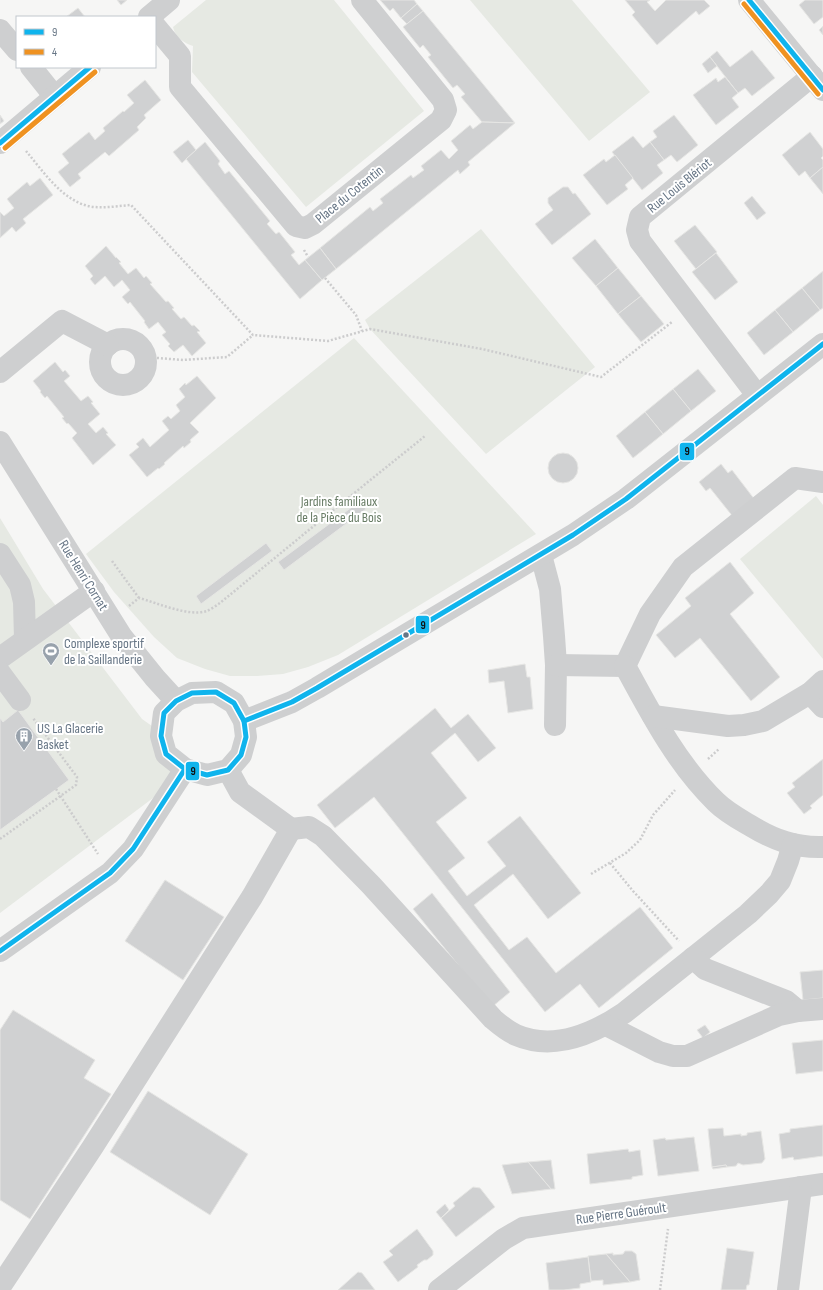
<svg xmlns="http://www.w3.org/2000/svg" width="823" height="1290" font-family="'Sofia Sans Condensed',sans-serif">
<rect width="100%" height="100%" fill="#f6f6f5"/>
<g fill="#e6e9e3">
<path d="M206,0H334L424,111L306,207L192,72L193,46C184,43 175,37 173,27Z"/>
<path d="M470,0H572L650,92L589,141Z"/>
<path d="M481,229L595,367L486,454L370,329L365,320Z"/>
<path d="M354,338L536,534L338,655L308,667L283,674L257,676H230L205,669L177,658L154,637L114,592L86,554Z"/>
<path d="M816,496L823,505V659L740,559Z"/>
<path d="M0,518L43,589L142,719L159,731L177,773L157,795L0,913Z"/>
</g>
<g fill="#d0d1d2" stroke="#e6e6e4">
<path d="M117,0H127L121,5Z"/>
<path d="M380,0H414L417,4L401,18L393,8L390,11Z"/>
<path d="M625,0H650L647,2L655,11L666,0H704L710,6L699,15L696,11L657,45L632,15L635,12Z"/>
<path d="M805,0H823V17L814,24L799,5Z"/>
<path d="M417,4L423,11L407,24L401,18Z"/>
<path d="M78,8L85,17H66Z"/>
<path d="M423,11L515,123L482,122L461,97L465,94L457,85L453,88L428,57L431,55L423,45L420,48L403,27Z"/>
<path d="M823,26V35L819,30Z"/>
<path d="M752,50L775,78L752,96L745,88L738,93L710,57L717,51L730,67Z"/>
<path d="M710,57L717,66L708,73L702,64Z"/>
<path d="M725,77L738,93L732,98L739,107L716,125L693,95L716,78L718,82Z"/>
<path d="M145,80L161,100L144,115L146,118L137,127L139,130L109,156L105,152L78,174L81,178L70,187L58,172L69,163L62,154L89,132L95,140L105,131L103,128L123,111L124,112L134,103L127,95Z"/>
<path d="M0,115L4,121L0,124Z"/>
<path d="M674,115L698,145L677,162L671,155L664,160L650,142L657,137L653,131Z"/>
<path d="M482,122L515,123L468,162L470,165L460,174L458,170L336,269L320,248L370,207L373,211L383,203L380,199L411,175L413,178L424,170L421,166L441,150L449,159L458,150L451,141L470,125L473,129Z"/>
<path d="M810,132L823,149V156L821,158L823,160V167L810,178L805,171L799,176L782,155Z"/>
<path d="M633,136L643,148L650,142L664,160L657,165L663,173L642,190L612,152Z"/>
<path d="M188,140L196,150L182,163L173,152Z"/>
<path d="M205,142L220,161L218,164L225,174L229,171L270,221L267,224L276,234L279,232L295,252L291,255L299,265L305,260L322,280L300,299L186,159Z"/>
<path d="M615,155L633,178L625,185L628,189L607,205L583,175L604,159L606,162Z"/>
<path d="M823,167V194L810,178Z"/>
<path d="M40,178L53,195L23,219L26,223L16,232L12,227L0,238V212L4,216L14,208L7,199L27,182L30,186Z"/>
<path d="M563,187H568L573,194L575,193L591,214L552,245L535,224L553,210L548,203V198Z"/>
<path d="M752,196L766,213L757,220L744,203Z"/>
<path d="M695,225L717,252L696,269L674,241Z"/>
<path d="M595,239L618,268L596,286L572,258Z"/>
<path d="M106,246L116,258V257L121,262L119,263L128,274L136,268L144,278L146,276L152,283L150,284L166,302L168,301L174,308L172,309L181,319L184,317L192,326L194,325L200,331L197,332L206,343L192,356L183,345L174,352L168,346L170,344L162,335L166,332L158,322L149,329L144,322L145,321L130,302L128,304L122,297L130,290L122,280L114,287L105,276L95,285L90,279L93,276L85,266Z"/>
<path d="M320,248L336,269L322,280L305,260Z"/>
<path d="M716,253L738,282L715,300L692,272Z"/>
<path d="M618,268L641,296L618,314L596,286Z"/>
<path d="M823,271V308L820,310L802,288Z"/>
<path d="M802,288L820,310L793,332L775,310Z"/>
<path d="M641,296L664,324L641,342L618,314Z"/>
<path d="M775,310L793,332L764,355L747,333Z"/>
<path d="M55,362L63,372L65,370L70,376L64,381L81,401L88,396L93,402L91,403L100,414L88,424L96,433L103,427L108,433L106,434L116,445L93,465L72,438L77,433L68,423L67,424L62,418L64,417L47,396L45,398L40,392L41,391L33,381Z"/>
<path d="M698,369L716,391L691,411L673,389Z"/>
<path d="M197,376L216,398L190,423L199,432L190,440L191,442L184,448L183,446L164,463L165,464L159,469L158,468L147,477L129,455L139,447L136,444L143,438L150,447L169,430L162,421L168,416L171,419L180,411L176,405L185,397L179,389L185,383L186,385Z"/>
<path d="M673,389L691,411L663,434L645,412Z"/>
<path d="M645,412L663,434L633,458L616,436Z"/>
<circle cx="563" cy="468" r="15"/>
<path d="M721,464L728,473L732,470L755,500L734,518L710,488L706,491L699,482Z"/>
<path d="M360,501L366,509L284,570L278,562Z"/>
<path d="M266,543L272,551L201,604L196,596Z"/>
<path d="M730,562L754,593L730,614L780,677L751,701L700,638L675,658L656,635L691,606L685,598Z"/>
<path d="M525,664L527,677H530L533,709L508,713L504,681L489,683L488,670Z"/>
<path d="M435,708L451,728L468,714L496,748L478,762L455,733L431,753L467,798L436,822L465,858L448,871L467,896L506,866L487,842L520,816L581,893L548,919L513,874L474,905L509,950L527,937L556,973L640,907L673,948L599,1008L580,984L545,1012L374,797L335,828L317,805Z"/>
<path d="M18,710L69,780L0,830V718L3,722Z"/>
<path d="M823,759V795L810,806L812,808L804,814L787,793L795,787L792,783Z"/>
<path d="M165,880L224,917L183,980L125,941Z"/>
<path d="M432,893L510,992L492,1007L413,909Z"/>
<path d="M823,970V998L803,1000L800,972Z"/>
<path d="M13,1010L95,1060L84,1078L111,1094L30,1219L0,1200V1030Z"/>
<path d="M705,1025L710,1032L703,1038L697,1030Z"/>
<path d="M823,1040V1071L796,1074L792,1043Z"/>
<path d="M148,1091L248,1154L210,1215L110,1152Z"/>
<path d="M823,1125V1156L794,1160L793,1157L782,1159L779,1134L790,1132V1129Z"/>
<path d="M723,1128L724,1136L741,1134V1136L747,1135V1133L761,1131L765,1159L762,1163L743,1165L738,1163L736,1166L727,1167L726,1165L712,1167L708,1129Z"/>
<path d="M694,1137L699,1171L658,1176L653,1140L665,1138L666,1140Z"/>
<path d="M628,1149L629,1152L640,1150L643,1175L632,1177V1179L590,1184L587,1154Z"/>
<path d="M551,1160L555,1189H551L528,1162Z"/>
<path d="M528,1162L551,1189L512,1194L502,1165Z"/>
<path d="M726,1165L727,1167L713,1169L712,1167Z"/>
<path d="M473,1187L480,1188L495,1207L456,1237L441,1218L455,1206L453,1203Z"/>
<path d="M445,1204L449,1210L441,1218L436,1212Z"/>
<path d="M417,1229L433,1251V1255L427,1260H424L417,1265L418,1267L398,1282L383,1262L393,1255L389,1251Z"/>
<path d="M727,1248L754,1252L749,1285H747L746,1290H721Z"/>
<path d="M625,1251H632L636,1254L640,1280L630,1282L606,1254L613,1253V1255L623,1254Z"/>
<path d="M606,1254L630,1282L603,1285V1280L591,1281L588,1256Z"/>
<path d="M588,1257L591,1282L580,1284V1288L564,1290H549L546,1263Z"/>
<path d="M358,1272L362,1273L375,1290H338Z"/>
</g>
<g fill="none" stroke-linecap="round" stroke-linejoin="round">
<g stroke="#cccccd" stroke-width="2.5" stroke-dasharray="2 2" stroke-linecap="butt">
<path d="M26,151C43,171 61,199 88,206C102,209 117,206 131,205L253,335L328,341L370,329L482,349L601,377L672,322"/>
<path d="M304,250L308,257"/>
<path d="M325,278L356,315L362,331"/>
<path d="M145,357L183,360L227,357L253,335"/>
<path d="M112,561L139,598"/>
<path d="M129,606L139,598C158,603 188,617 207,611C211,609 216,606 220,603L332,511L425,436"/>
<path d="M708,759L719,749"/>
<path d="M56,789L98,854"/>
<path d="M0,839L76,785L77,777L33,718"/>
<path d="M610,863L633,891L679,941"/>
<path d="M591,874L626,853L640,840L653,815L675,790"/>
<path d="M660,1290L668,1229"/>
</g>
<g stroke="#cecfd0" stroke-width="22">
<path d="M749,0L823,90"/>
<path d="M149,17L169,0"/>
<path d="M155,26L180,56V87L296,226L305,228L313,224L441,120L446,110L443,100L362,0"/>
<path d="M0,30L17,50"/>
<path d="M31,67L55,97"/>
<path d="M0,143L90,67"/>
<circle cx="123" cy="362" r="23"/>
<path d="M0,372L62,321L108,345"/>
<path d="M757,395L640,241L637,230L640,217L812,76"/>
<path d="M0,442L122,637L155,678L176,701"/>
<path d="M0,554L20,585L24,602L25,639"/>
<path d="M541,555L550,589L554,636L556,665L555,725"/>
<path d="M0,658L94,591"/>
<path d="M556,665L625,666"/>
<path d="M625,666L650,614L683,567L795,478L823,482"/>
<path d="M625,666C651,714 677,764 716,802C726,812 739,819 751,826C774,840 796,848 823,847"/>
<path d="M0,673L20,700"/>
<path d="M216,692L234,703L244,721L246,737L241,755L228,770L207,775L185,769L166,754L161,736L164,713L176,701L192,693Z"/>
<path d="M810,693L823,707"/>
<path d="M653,716L728,726L744,725L763,721L810,693L823,681"/>
<path d="M244,721L292,702L317,688L573,535L626,499L823,344"/>
<path d="M291,829L309,827L323,836L371,885L493,1019C500,1025 507,1031 516,1035C553,1051 593,1034 624,1013L748,914L769,894L780,881L788,861L793,844"/>
<path d="M0,951L110,873L133,849L185,769"/>
<path d="M693,958L705,969L786,1001L798,1011"/>
<path d="M606,1025L659,1052L673,1056H687L779,1015L798,1011L823,1009"/>
<path d="M0,1287L92,1148L252,897L291,829L240,792L228,770"/>
<path d="M439,1290L504,1239L523,1228L823,1184"/>
<path d="M788,1290L801,1187"/>
</g>
<g stroke="#fff" stroke-width="8">
<g id="bus-1">
<path d="M749,0L823,90"/>
<path d="M0,143L90,67"/>
<path d="M216,692L234,703L244,721L246,737L241,755L228,770L207,775L185,769L166,754L161,736L164,713L176,701L192,693Z"/>
<path d="M244,721L292,702L317,688L573,535L626,499L823,344"/>
<path d="M0,951L110,873L133,849L185,769"/>
</g>
</g>
<g stroke="#fff" stroke-width="8">
<g id="bus-2">
<path d="M744,4L818,94"/>
<path d="M5,148L95,72"/>
</g>
</g>
<use href="#bus-1" stroke="#0fb4ed" stroke-width="5"/>
<use href="#bus-2" stroke="#ef9221" stroke-width="5"/>
</g>
<defs>
<g id="stadium-pin" transform="scale(0.9)"><path d="M0 17L-7.5 6A9.5 9.5 0 1 1 7.5 6Z" fill="#98a2ac" stroke="#fff"/><path d="M0-5a6.5 5 0 1 0 0 10a6.5 5 0 1 0 0-10ZM-3.5-1.8h7v3.6h-7Z" fill="#fff"/></g>
<g id="building-pin" transform="scale(0.9)"><path d="M0 17L-7.5 6A9.5 9.5 0 1 1 7.5 6Z" fill="#98a2ac" stroke="#fff"/><path d="M-4-6H4V6H1V3H-1V6H-4ZM-2.5-4.3h1.7v1.8h-1.7ZM.8-4.3h1.7v1.8H.8ZM-2.5-1h1.7V.8h-1.7ZM.8-1h1.7V.8H.8Z" fill="#fff"/></g>
</defs>
<g fill-rule="evenodd">
<use href="#stadium-pin" x="51" y="651"/>
<use href="#building-pin" x="24" y="736"/>
</g>
<circle fill="#667585" stroke="#fff" stroke-width="1.5" cx="406" cy="635" r="3.5"/>
<g text-anchor="middle" stroke-width="4" stroke-linejoin="round" paint-order="stroke">
<g font-size="14" fill="#667585" stroke="#fff">
<text transform="translate(679 185) rotate(-39)" y="5">Rue Louis Blériot</text>
<text transform="translate(349 194) rotate(-39)" y="5">Place du Cotentin</text>
<text transform="translate(84 575) rotate(58)" y="5">Rue Henri Cornat</text>
<text transform="translate(621 1213) rotate(-8)" y="5">Rue Pierre Guéroult</text>
</g>
<g font-size="14" fill="#687c65" stroke="#fff">
<text x="339" y="506">Jardins familiaux<tspan x="339" dy="16">de la Pièce du Bois</tspan></text>
</g>
<g font-size="14" fill="#667585" stroke="#fff" text-anchor="start">
<text x="64" y="648">Complexe sportif<tspan x="64" dy="16">de la Saillanderie</tspan></text>
<text x="37" y="733">US La Glacerie<tspan x="37" dy="16">Basket</tspan></text>
</g>
</g>
<g stroke="#fff" stroke-width="1.5">
<rect x="679" y="442" width="16" height="19" rx="4" fill="#0fb4ed"/>
<rect x="415" y="615" width="15" height="19" rx="4" fill="#0fb4ed"/>
<rect x="185" y="761" width="15" height="20" rx="4" fill="#0fb4ed"/>
</g>
<g font-size="11" text-anchor="middle" font-weight="bold" fill="#111">
<text x="687" y="455">9</text>
<text x="423" y="629">9</text>
<text x="193" y="775">9</text>
</g>
<rect x="16" y="16" width="140" height="52" fill="#ffffff" stroke="#c2c8ce"/>
<rect x="24" y="29" width="20" height="6" fill="#0fb4ed" stroke="#c2c8ce"/>
<text x="52" y="36" font-size="12" fill="#667585">9</text>
<rect x="24" y="49" width="20" height="6" fill="#ef9221" stroke="#c2c8ce"/>
<text x="52" y="56" font-size="12" fill="#667585">4</text>
</svg>
